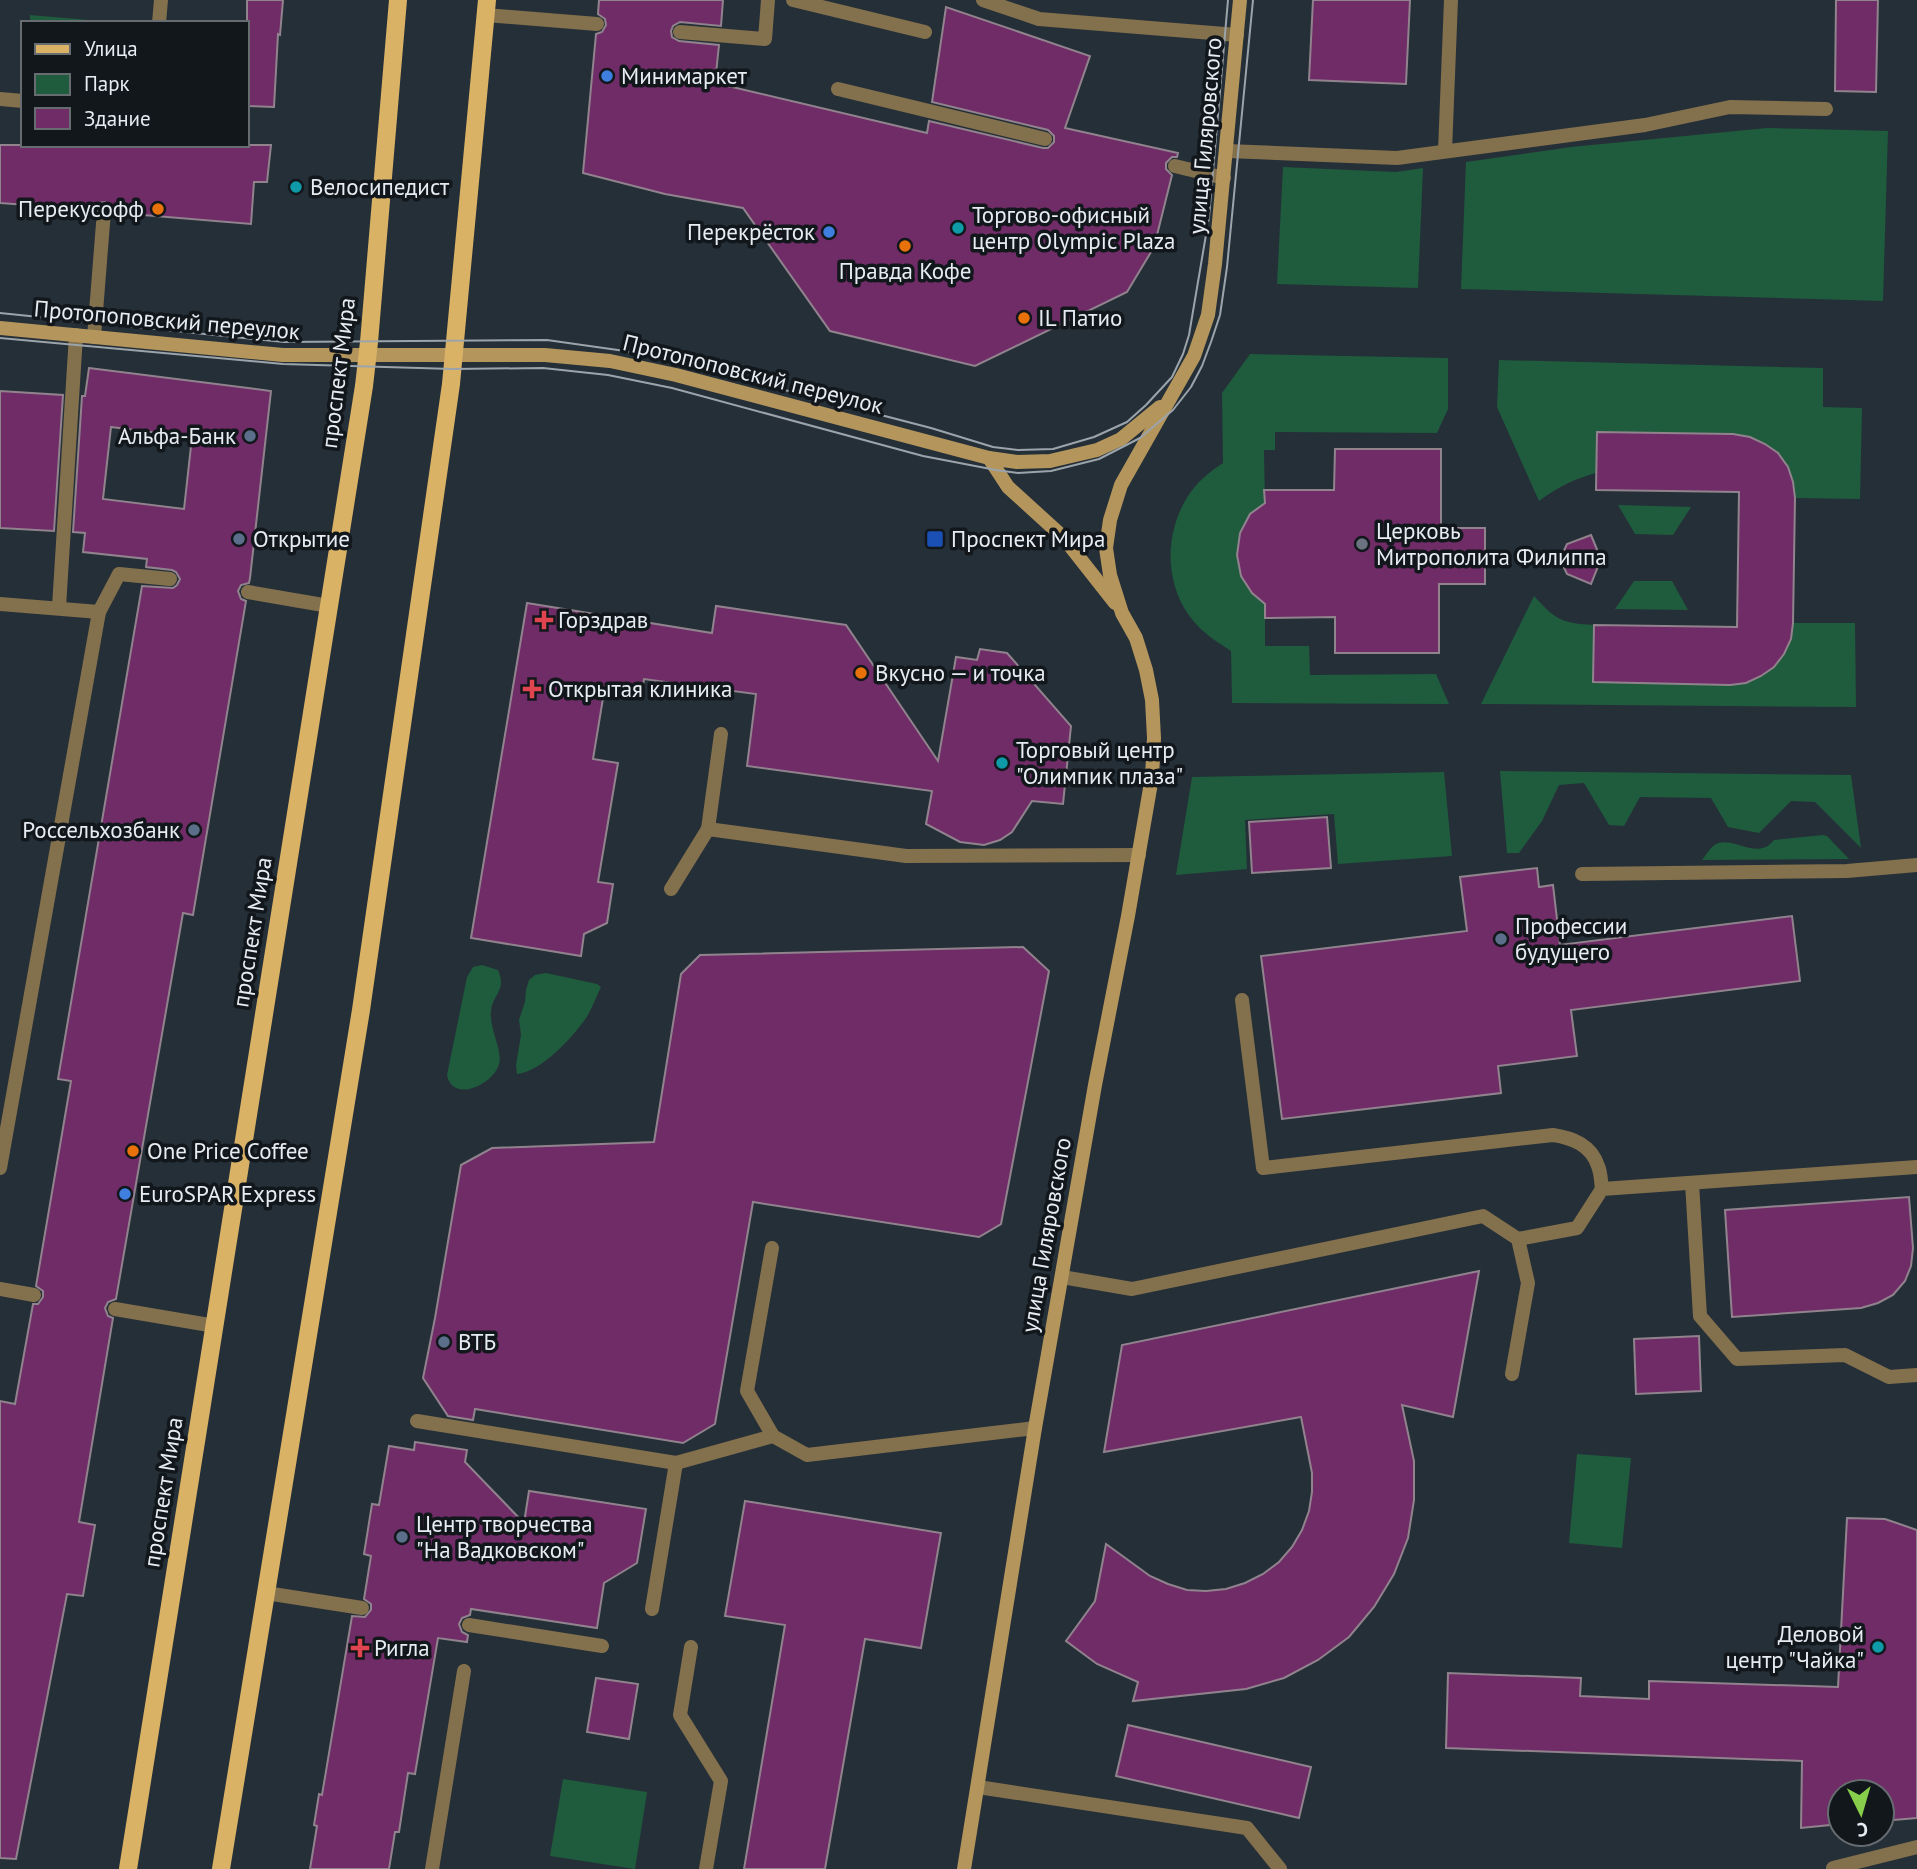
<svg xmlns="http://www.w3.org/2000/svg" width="1917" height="1869" font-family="'PT Sans',sans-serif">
<rect width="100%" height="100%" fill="#252f38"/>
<g fill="#1f5b3d">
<path d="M30,15L125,23H30Z"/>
<path d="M1767,128L1888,131L1883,301L1461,289L1466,162L1571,147Z"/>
<path d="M1283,167L1396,172L1423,168L1418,288L1277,284Z"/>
<path d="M1250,354L1448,358V409L1437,433L1275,432V450H1264L1265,503L1250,514L1252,593L1265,604V646H1309L1310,675L1436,674L1449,704L1232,703L1231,651C1219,643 1207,636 1197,625C1164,590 1163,535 1188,496C1197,482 1209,472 1223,463L1222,393Z"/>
<path d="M1499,360L1823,368V407L1862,408L1860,499L1795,498L1793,482L1787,467L1597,432L1596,473C1572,480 1560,486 1539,501L1497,407Z"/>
<path d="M1618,505L1691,507L1673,535L1635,534Z"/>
<path d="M1634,581H1672L1688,610L1615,609Z"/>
<path d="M1534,596C1556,620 1561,623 1594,625L1593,682L1730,685C1767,680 1788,661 1793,623H1855L1856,707L1481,704Z"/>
<path d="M1500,771L1851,775L1861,848L1815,802L1791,801L1759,833L1728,827L1711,798L1640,797L1624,826L1609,825L1584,783L1559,785L1542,821L1519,853H1507Z"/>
<path d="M1444,772L1452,856L1338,864L1334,814L1245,820L1247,869L1176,875L1192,777Z"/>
<path d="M1823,835L1827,836L1849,859L1702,860C1705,856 1709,850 1713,846C1731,832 1756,863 1774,840Z"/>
<path d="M482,965L498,970C507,991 493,993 491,1011C489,1029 503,1050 499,1064C494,1084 453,1104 447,1075L467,977L473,967Z"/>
<path d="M546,973L597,984L601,987C596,997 592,1009 586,1018C573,1037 541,1072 517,1074L516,1065L521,1035L519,1020L525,1002L526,990L529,980L535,975Z"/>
<path d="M1577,1454L1631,1458L1622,1548L1569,1543Z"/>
<path d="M563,1779L647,1792L635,1869L550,1856Z"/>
</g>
<g fill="#702c67" stroke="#90838d" stroke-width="2" fill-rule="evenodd">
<path d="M247,0H283L280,35L278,34L274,107L247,106Z"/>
<path d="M599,0H723L721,26L680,22L673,26L671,31L672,37L679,41L719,45L715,83L927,133L929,121L1043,148H1048L1054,142V136L1048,130L932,102L946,7L1090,56L1065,128L1178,153L1177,157H1172L1166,163V169L1172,175L1154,247L1127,292L975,366L830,331L743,208L665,194L583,173L596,34L602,32L606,25L605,19L598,14Z"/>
<path d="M1313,0H1410L1406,84L1309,80Z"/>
<path d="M1836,0H1878L1876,92L1835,91Z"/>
<path d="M0,145H271L267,182H254L251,224L119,213L114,212L112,206L105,202L99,203L94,210L0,203Z"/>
<path d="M89,368L271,391L250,578L249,583L241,585L238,591L241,599L246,601L193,915L183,913L116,1299L108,1302L105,1308L108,1316L113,1318L79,1522L95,1525L83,1596L67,1594L16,1859L0,1858V1401L15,1404L33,1304H38L43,1297V1291L36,1286L71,1081L58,1079L142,586L173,588L177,585L180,579L176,572L172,570L146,567L147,559L83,552L85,533L73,532L82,396H85ZM111,427L192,437L184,509L103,499Z"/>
<path d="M0,391L63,395L54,531L0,528Z"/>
<path d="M1597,432L1733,434L1750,437L1765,444L1778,453L1788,467L1793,482L1795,498L1793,623L1791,639L1784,654L1774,667L1761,676L1746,683L1730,685L1593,682L1594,625L1737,627L1739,492L1596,490Z"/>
<path d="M1335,449H1441V528H1485V584H1439V653H1335V617L1265,618V604L1252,593L1241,576L1237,555L1240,533L1250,514L1265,503L1264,490H1334Z"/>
<path d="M1591,535L1601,559L1591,584L1567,574L1560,559L1567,544Z"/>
<path d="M527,603L712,633L716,606L846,625L938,761L956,657L977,660L980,649L1007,653L1071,726L1063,804L1032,801L1012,832L1000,840L984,845L960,842L926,824L932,791L747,766L756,694L644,679L642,692L605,686L593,759L618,763L598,882L613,884L607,923L584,934L581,956L471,938Z"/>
<path d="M1327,817L1331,868L1252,873L1249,822Z"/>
<path d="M1537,868L1539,887L1553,885L1560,945L1792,916L1800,981L1571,1010L1577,1056L1498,1066L1501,1093L1282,1119L1261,956L1467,931L1460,877Z"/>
<path d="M1023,947L1049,971L1001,1224L979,1237L753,1202L715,1424L683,1443L475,1409L473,1420L448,1416L423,1378L435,1318L461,1165L492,1148L654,1142L681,974L700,955Z"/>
<path d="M1909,1197L1913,1248L1911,1266L1905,1281L1893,1295L1878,1303L1861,1308L1732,1317L1725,1210Z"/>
<path d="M1479,1271L1453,1417L1402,1405L1414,1461V1500L1408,1538L1394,1574L1374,1607L1349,1637L1318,1660L1284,1678L1246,1689L1133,1701L1138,1682L1097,1664L1066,1641L1095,1601L1106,1544L1150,1576L1168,1584L1187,1590L1206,1591L1226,1589L1245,1583L1263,1574L1279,1562L1292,1547L1302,1530L1309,1511L1312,1492V1473L1301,1417L1104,1452L1122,1345Z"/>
<path d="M1699,1336L1701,1391L1636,1394L1634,1339Z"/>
<path d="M415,1442L467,1450L465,1462L524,1523L529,1491L646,1509L637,1563L604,1583L597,1628L471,1609L470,1615L462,1618L459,1624L462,1632L468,1635L467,1642L438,1638L415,1774L408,1773L399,1832H395L389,1869H310L317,1826L314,1825L319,1794L322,1795L352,1616L365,1617L371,1610V1604L364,1599L371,1556L364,1554L372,1504L379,1505L389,1446L414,1450Z"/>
<path d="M745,1501L941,1533L921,1648L865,1639L825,1869H744L785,1625L725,1616Z"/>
<path d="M1847,1518L1885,1519L1917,1530V1818L1882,1821V1792H1840V1824L1801,1828L1802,1761L1446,1748L1448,1673L1581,1678L1580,1696L1649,1699V1681L1838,1687Z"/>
<path d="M596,1678L638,1684L629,1739L587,1732Z"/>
<path d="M1128,1725L1311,1767L1299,1818L1116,1776Z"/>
</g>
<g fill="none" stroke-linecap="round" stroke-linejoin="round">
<g stroke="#83704d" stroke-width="14">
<path d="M793,0L925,32"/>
<path d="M983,0L1039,19L1237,35"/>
<path d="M486,15L597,24"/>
<path d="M159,23L161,0"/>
<path d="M680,32L765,39L768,0"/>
<path d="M838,89L1045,139"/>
<path d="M0,99L23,101"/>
<path d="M1227,151L1397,158L1645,125L1730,107L1826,109"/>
<path d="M1445,151L1451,0"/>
<path d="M1175,166L1224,178"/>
<path d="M94,337L104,211"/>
<path d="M248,592L329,606"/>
<path d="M0,604L99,612L0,1168"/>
<path d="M59,607L76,335"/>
<path d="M99,612L119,574L170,579"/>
<path d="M708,829L721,734"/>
<path d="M1582,874L1847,871L1917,865"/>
<path d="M671,889L708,829L906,856L1139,855"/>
<path d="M1242,1000L1263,1168L1553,1135C1573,1138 1591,1145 1598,1166C1601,1173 1601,1182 1602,1189"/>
<path d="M1692,1183L1700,1316L1737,1359L1845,1355L1889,1377L1917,1375"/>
<path d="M1518,1239L1577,1228L1602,1189L1917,1167"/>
<path d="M772,1248L747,1391L773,1436L807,1455L1035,1428"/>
<path d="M1062,1277L1132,1289L1483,1216L1518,1239L1528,1283L1512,1374"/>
<path d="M0,1289L34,1295"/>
<path d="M115,1309L215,1326"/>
<path d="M417,1421L676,1463L773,1436"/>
<path d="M266,1593L362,1608"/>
<path d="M652,1609L676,1463"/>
<path d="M469,1625L602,1646"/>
<path d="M691,1647L680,1715L721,1781L706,1869"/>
<path d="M978,1787L1247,1828L1280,1869"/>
<path d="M1833,1868L1917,1847"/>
<path d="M432,1869L464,1671"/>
</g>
<g stroke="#b4955c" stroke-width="14">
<path d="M0,328L283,355H545L610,361L676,375L989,458L1017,462L1050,461L1097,450L1121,439L1160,407"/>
<path d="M989,458L1008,487L1063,537L1115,603"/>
<path d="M964,1869L1035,1428L1095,1085L1128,916L1152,777L1154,738L1152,700L1146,670L1136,638L1122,613L1110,575L1106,548L1110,520L1121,485L1194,356L1208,315L1215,264L1240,0"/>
</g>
<g stroke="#d9b266" stroke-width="18">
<path d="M128,1869L364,386L369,342L398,0"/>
<path d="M221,1869L361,1010L451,384L487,0"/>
</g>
<g stroke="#9ca4ab" stroke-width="2">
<path d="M0,313L284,342L547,340L646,354L931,428L993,447L1018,450L1053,449L1094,437L1127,422L1146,405L1172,377L1183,354L1189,335L1209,217L1228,0"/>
<path d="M0,338L283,364L453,369L543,368L608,375L672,388L923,456L996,470L1018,473L1051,471L1099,459L1140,438L1173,410L1191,387L1202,366L1211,342L1220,315L1227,267L1253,0"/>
</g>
</g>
<g fill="#3f7fe0" stroke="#12171b" stroke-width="2.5">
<circle cx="607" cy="76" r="7"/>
<circle cx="829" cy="232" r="7"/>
<circle cx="125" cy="1194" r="7"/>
</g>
<g fill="#0f9aa8" stroke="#12171b" stroke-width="2.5">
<circle cx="296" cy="187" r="7"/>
<circle cx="958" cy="228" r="7"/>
<circle cx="1002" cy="763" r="7"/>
<circle cx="1878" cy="1647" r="7"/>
</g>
<g fill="#e8710a" stroke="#12171b" stroke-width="2.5">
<circle cx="158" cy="209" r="7"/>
<circle cx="905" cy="246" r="7"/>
<circle cx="1024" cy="318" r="7"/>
<circle cx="861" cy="673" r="7"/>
<circle cx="133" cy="1151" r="7"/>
</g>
<g fill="#5c6f8a" stroke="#12171b" stroke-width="2.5">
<circle cx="250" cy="436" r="7"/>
<circle cx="239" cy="539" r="7"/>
<circle cx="194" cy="830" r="7"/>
<circle cx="1501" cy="939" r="7"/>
<circle cx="444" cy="1342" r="7"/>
<circle cx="402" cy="1537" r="7"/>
</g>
<rect fill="#1a4fb4" stroke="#12171b" stroke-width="2.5" x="926" y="530" width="18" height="18" rx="3.5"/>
<circle fill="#6b7280" stroke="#12171b" stroke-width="2.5" cx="1362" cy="544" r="7"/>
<g fill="#e0444e" stroke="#12171b" stroke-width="2.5">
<path d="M540.5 609.5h7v7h7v7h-7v7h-7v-7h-7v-7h7z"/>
<path d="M528.5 678.5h7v7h7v7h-7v7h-7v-7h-7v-7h7z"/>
<path d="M356.5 1637.5h7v7h7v7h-7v7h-7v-7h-7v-7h7z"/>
</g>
<g text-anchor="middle" stroke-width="7" stroke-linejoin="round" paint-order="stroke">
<g font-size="23" fill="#e6ecf2" stroke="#12171b" text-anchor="start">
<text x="621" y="84">Минимаркет</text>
<text x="310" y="195">Велосипедист</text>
<text x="144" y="217" text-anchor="end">Перекусофф</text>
<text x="972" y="223">Торгово-офисный<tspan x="972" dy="26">центр Olympic Plaza</tspan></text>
<text x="815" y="240" text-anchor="end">Перекрёсток</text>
<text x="905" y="279" text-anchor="middle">Правда Кофе</text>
<text x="1038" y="326">IL Патио</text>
<text x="236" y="444" text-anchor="end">Альфа-Банк</text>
<text x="1376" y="539">Церковь<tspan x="1376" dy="26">Митрополита Филиппа</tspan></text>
<text x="253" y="547">Открытие</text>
<text x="951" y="547">Проспект Мира</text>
<text x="558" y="628">Горздрав</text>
<text x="875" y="681">Вкусно — и точка</text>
<text x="548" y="697">Открытая клиника</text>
<text x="1016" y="758">Торговый центр<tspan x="1016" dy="26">"Олимпик плаза"</tspan></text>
<text x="180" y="838" text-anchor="end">Россельхозбанк</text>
<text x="1515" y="934">Профессии<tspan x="1515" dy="26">будущего</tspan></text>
<text x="147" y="1159">One Price Coffee</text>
<text x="139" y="1202">EuroSPAR Express</text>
<text x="458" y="1350">ВТБ</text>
<text x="416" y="1532">Центр творчества<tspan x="416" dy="26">"На Вадковском"</tspan></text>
<text x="1864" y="1642" text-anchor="end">Деловой<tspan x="1864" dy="26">центр "Чайка"</tspan></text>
<text x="374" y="1656">Ригла</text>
</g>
<g font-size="23" fill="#e6ecf2" stroke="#12171b">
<text transform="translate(1205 136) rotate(-85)" y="8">улица Гиляровского</text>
<text transform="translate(167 320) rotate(5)" y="8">Протопоповский переулок</text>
<text transform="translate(338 373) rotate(-83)" y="8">проспект Мира</text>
<text transform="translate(753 374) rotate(14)" y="8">Протопоповский переулок</text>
<text transform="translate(252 932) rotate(-81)" y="8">проспект Мира</text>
<text transform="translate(1046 1235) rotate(-80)" y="8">улица Гиляровского</text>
<text transform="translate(163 1492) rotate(-81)" y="8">проспект Мира</text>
</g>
</g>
<rect x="21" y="21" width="228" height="126" fill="#12171b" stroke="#676c71" stroke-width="2"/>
<rect x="35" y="44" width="35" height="10" fill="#d9b266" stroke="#676c71" stroke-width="2"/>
<text x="84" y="56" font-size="21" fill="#e6ecf2">Улица</text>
<rect x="35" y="74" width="35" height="21" fill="#1f5b3d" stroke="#676c71" stroke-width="2"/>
<text x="84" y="91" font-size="21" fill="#e6ecf2">Парк</text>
<rect x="35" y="108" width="35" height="21" fill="#702c67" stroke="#676c71" stroke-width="2"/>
<text x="84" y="126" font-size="21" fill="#e6ecf2">Здание</text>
<g transform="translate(1861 1813) rotate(175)"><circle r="33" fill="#12171b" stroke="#676c71" stroke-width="2"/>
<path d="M0-5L12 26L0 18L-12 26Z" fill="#87cf4b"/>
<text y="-10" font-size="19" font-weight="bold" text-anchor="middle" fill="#e6ecf2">С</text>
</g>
</svg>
